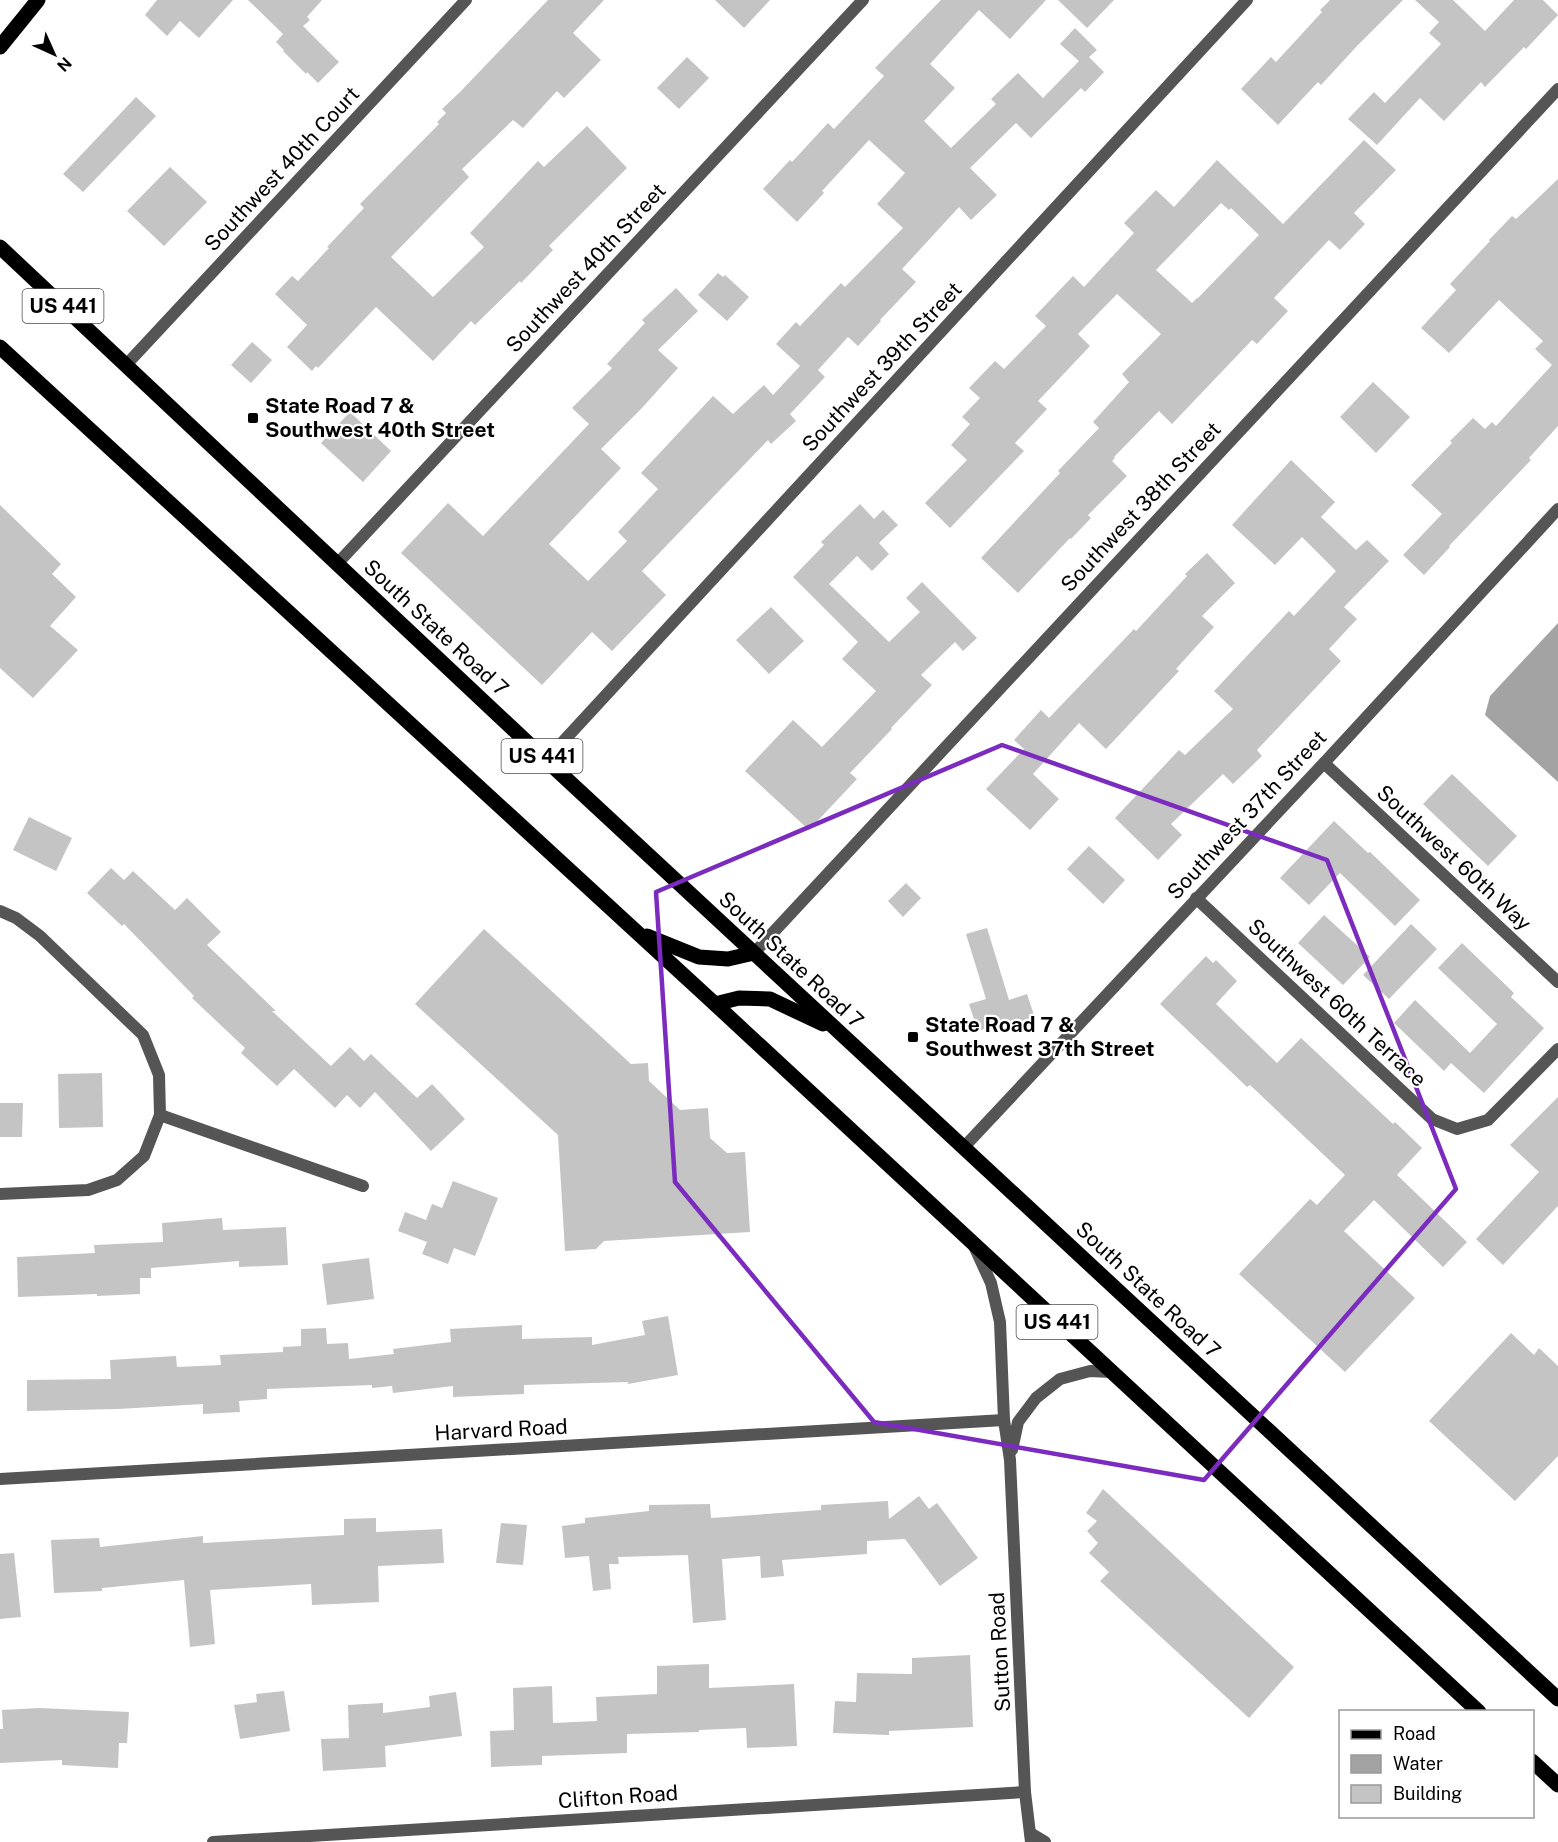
<svg xmlns="http://www.w3.org/2000/svg" width="1558" height="1842" font-family="'Public Sans',sans-serif">
<rect width="100%" height="100%" fill="#fff"/>
<path fill="#a3a3a3" d="M1558,623V782L1485,715L1490,696Z"/>
<g fill="#c4c4c4" fill-rule="evenodd">
<path d="M157,0H233L199,38L180,21L167,36L145,15Z"/>
<path d="M248,0H322L307,17L310,20L303,26L339,62L318,83L307,72L306,74L283,51L284,50L276,42L283,34Z"/>
<path d="M548,0H604L573,33L601,60L564,98L557,91L523,128L513,120L462,169L469,177L391,257L433,297L484,247L470,233L538,161L544,167L587,126L627,168L549,246L553,250L521,283L520,281L475,325L471,321L433,361L376,307L318,368L316,366L312,371L287,347L307,325L275,294L292,276L298,281L329,248L327,247L364,208L360,204L439,124L437,122L446,113L442,109L460,92Z"/>
<path d="M715,0H770L744,28Z"/>
<path d="M941,0H1046L1010,39L979,10L930,64L955,88L924,121L951,148L996,104L991,99L1018,73L1043,98L1079,61L1060,44L1075,28L1097,50L1089,57L1104,72L1085,92L1081,88L1031,138L1016,123L970,168L997,195L971,220L959,207L902,269L916,282L880,320L881,321L858,346L848,337L818,370L825,377L790,414L796,421L771,444L768,440L642,571L666,595L612,651L592,632L542,685L401,553L448,503L483,536L589,424L572,408L612,368L607,364L645,323L642,320L676,288L698,311L658,350L678,368L641,409L601,449L621,468L549,544L588,581L627,541L618,532L658,489L641,473L713,396L733,414L764,385L773,395L800,366L776,344L796,322L800,326L841,283L845,287L903,228L877,204L905,173L869,140L822,191L824,193L797,222L763,189L790,160L792,162L828,123L834,129L884,76L875,68Z"/>
<path d="M1058,0H1114L1087,28Z"/>
<path d="M1330,0H1403L1357,46L1321,85L1318,82L1278,125L1241,89L1271,57L1276,62L1322,12L1320,10Z"/>
<path d="M1415,0H1453L1485,31L1514,0H1543L1558,15L1526,49L1524,47L1485,87L1481,82L1444,121L1420,98L1377,145L1348,119L1374,92L1385,103L1441,44L1429,33L1439,22Z"/>
<path d="M687,57L709,78L679,109L657,88Z"/>
<path d="M136,97L156,116L83,192L63,174Z"/>
<path d="M1364,140L1396,170L1354,213L1365,224L1340,250L1329,240L1274,298L1288,311L1257,344L1252,340L1172,424L1159,411L1114,457L1115,458L1112,461L1127,476L1088,515L1091,518L1071,539L1070,538L1018,593L981,558L1060,473L1058,471L1099,428L1093,422L1129,382L1122,374L1161,334L1117,294L1078,334L1090,346L1038,401L1047,409L1015,443L1024,451L950,528L925,503L967,460L951,445L970,424L962,417L980,398L969,388L995,361L1004,369L1046,326L1035,316L1073,276L1084,287L1134,233L1124,223L1156,190L1174,207L1217,160L1283,224ZM1221,203L1229,210L1231,208L1259,235L1198,298H1197L1192,303L1156,270Z"/>
<path d="M170,167L207,202L164,246L127,211Z"/>
<path d="M1558,179V426L1529,458L1531,460L1449,546L1450,547L1424,575L1403,555L1442,514L1411,485L1452,443L1450,441L1473,418L1485,429L1492,422L1496,426L1552,365L1535,349L1543,341L1499,300L1449,353L1421,328L1456,290L1450,284L1490,241L1489,240L1512,216L1516,219Z"/>
<path d="M718,273L723,277L725,275L749,297L727,321L698,295Z"/>
<path d="M252,342L272,360L251,383L231,365Z"/>
<path d="M1373,382L1410,417L1376,453L1340,417Z"/>
<path d="M350,412L391,451L363,482L321,443Z"/>
<path d="M1291,460L1335,502L1321,517L1356,550L1367,540L1389,561L1344,607L1357,619L1329,649L1341,661L1257,750L1262,756L1233,784L1223,774L1171,824L1182,835L1158,860L1115,818L1179,750L1185,755L1233,709L1214,691L1289,611L1294,616L1336,571L1302,537L1275,565L1232,525Z"/>
<path d="M860,504L874,519L883,510L898,525L879,543L889,554L872,571L857,556L829,584L889,642L920,612L906,598L922,582L977,638L963,651L955,642L921,675L932,685L891,728L892,729L850,773L857,779L809,830L745,771L793,720L822,747L876,691L842,659L858,642L793,577L824,545L821,542Z"/>
<path d="M0,505L61,564L52,574L76,597L50,626L78,650L33,698L0,668Z"/>
<path d="M1207,553L1235,583L1202,616L1214,627L1176,669L1179,671L1106,749L1079,723L1033,774L1059,799L1030,830L986,789L1024,749L1014,740L1041,710L1049,718L1134,629L1136,631L1187,576L1185,574Z"/>
<path d="M771,607L804,641L769,674L736,640Z"/>
<path d="M1452,774L1517,836L1488,866L1423,804Z"/>
<path d="M29,817L72,838L56,871L13,850Z"/>
<path d="M1334,821L1368,853L1370,852L1420,900L1395,926L1340,873L1309,905L1280,878Z"/>
<path d="M1089,846L1125,880L1103,904L1067,869Z"/>
<path d="M111,868L124,880L133,871L175,910L187,898L221,932L207,945L276,1011H272L331,1066L350,1047L364,1061L371,1054L417,1098L432,1084L465,1119L431,1151L375,1092L360,1108L347,1095L335,1108L294,1069L277,1086L241,1053L245,1048L192,998L194,996L124,924L122,926L87,893Z"/>
<path d="M906,883L921,898L903,917L888,901Z"/>
<path d="M1324,915L1370,957L1343,985L1298,943Z"/>
<path d="M1411,924L1437,949L1389,999L1363,975Z"/>
<path d="M987,928L1009,1000L1027,994L1035,1018L994,1031L993,1026L978,1031L969,1004L986,999L966,934Z"/>
<path d="M484,929L631,1064L648,1063L649,1081L680,1110L708,1108L710,1138L727,1153L745,1152L750,1232L604,1241L596,1249L565,1251L558,1135L415,1004Z"/>
<path d="M1462,943L1514,993L1511,997L1544,1028L1484,1093L1451,1063L1444,1071L1394,1023L1415,1000L1470,1053L1497,1024L1438,968Z"/>
<path d="M1206,956L1213,963L1216,960L1237,981L1216,1004L1277,1063L1301,1038L1393,1124L1395,1122L1422,1148L1397,1175L1467,1242L1443,1267L1374,1200L1344,1231L1415,1298L1345,1372L1239,1274L1310,1199L1317,1205L1345,1175L1250,1085L1247,1087L1160,1004Z"/>
<path d="M102,1073L103,1127L59,1128L58,1074Z"/>
<path d="M1558,1097V1206L1503,1265L1476,1239L1539,1172L1510,1145Z"/>
<path d="M0,1103H23L22,1137H0Z"/>
<path d="M453,1181L498,1198L475,1256L454,1248L448,1264L422,1254L427,1242L398,1231L405,1212L426,1220L432,1204L442,1208Z"/>
<path d="M222,1218L223,1230L286,1227L288,1265L239,1267V1261L151,1268V1278H140V1294L97,1296V1294L18,1297L17,1257L95,1253L94,1245L163,1242L162,1223Z"/>
<path d="M369,1258L374,1299L327,1305L322,1264Z"/>
<path d="M668,1316L678,1375L628,1384V1382L524,1385V1394L453,1397V1386L393,1393L392,1386L372,1388V1385L267,1389V1399L239,1401L240,1412L203,1414V1404L118,1409L27,1411V1380L111,1379L110,1360L176,1356L177,1367L221,1365L220,1355L283,1352V1347L301,1346V1329L326,1328L327,1344L348,1343L349,1359L394,1354L393,1349L451,1342L450,1329L522,1325V1339L592,1337V1345L645,1335L642,1321Z"/>
<path d="M1511,1333L1534,1355L1539,1348L1558,1366V1456L1515,1501L1429,1421Z"/>
<path d="M1103,1489L1294,1667L1249,1718L1100,1581L1109,1572L1089,1553L1098,1543L1087,1531L1097,1521L1086,1513Z"/>
<path d="M919,1496L929,1509L937,1503L978,1558L940,1586L905,1539L867,1541V1554L782,1560L784,1576L761,1578L760,1556L722,1559L726,1620L693,1623L688,1555L618,1557L619,1564H609L611,1589L593,1591L589,1556L565,1558L562,1526L585,1523V1518L649,1511V1505L710,1504L711,1518L821,1510V1505L888,1501L889,1519Z"/>
<path d="M376,1518V1532L442,1529L444,1563L378,1566L379,1602L312,1605L311,1584L210,1590L215,1644L190,1647L184,1580L102,1588V1591L54,1593L51,1540L99,1538L100,1547L203,1536V1543L344,1535V1519Z"/>
<path d="M501,1523L527,1525L523,1565L496,1563Z"/>
<path d="M14,1553L21,1617L0,1619V1554Z"/>
<path d="M970,1655L973,1727L889,1731V1735L833,1733L835,1701L856,1702L857,1673L912,1674V1658Z"/>
<path d="M709,1664V1688L794,1684L797,1746L747,1748L746,1728L699,1730V1732L627,1734V1753L542,1756V1765L491,1767L490,1731L514,1730L513,1688L552,1686L553,1723L597,1721L596,1697L657,1694V1666Z"/>
<path d="M284,1691L290,1731L240,1739L234,1705L257,1702L256,1694Z"/>
<path d="M456,1692L462,1736L385,1746L386,1767L323,1771L321,1739L349,1738L348,1705L383,1703V1713L430,1707L429,1696Z"/>
<path d="M39,1708L129,1712L127,1743H119L118,1768L62,1765V1760L0,1763V1729H3L2,1710Z"/>
</g>
<g fill="none" stroke-linecap="round" stroke-linejoin="round">
<g stroke="#555" stroke-width="12">
<path d="M126,365L466,0"/>
<path d="M337,564L863,0"/>
<path d="M546,760L1247,0"/>
<path d="M1324,763L1558,982"/>
<path d="M1196,898L1432,1119L1457,1129L1488,1120L1558,1049"/>
<path d="M0,911L16,918L40,936L143,1035L159,1075L160,1115L363,1186"/>
<path d="M754,953L1558,89"/>
<path d="M964,1147L1324,763L1558,509"/>
<path d="M0,1194L88,1190L117,1180L144,1156L160,1115"/>
<path d="M974,1246L991,1283L1000,1322L1004,1420L1010,1460L1025,1792L1031,1842"/>
<path d="M1012,1450L1018,1422L1036,1398L1060,1379L1090,1371L1111,1372"/>
<path d="M0,1479L1004,1420"/>
<path d="M1030,1833L1045,1842"/>
<path d="M213,1842L1025,1792"/>
</g>
<g stroke="#000" stroke-width="15">
<path d="M0,47L38,0"/>
<path d="M0,247L546,760L1558,1699"/>
<path d="M0,347L715,1004L1479,1712"/>
<path d="M647,936L699,957L728,959L754,953"/>
<path d="M715,1004L739,998L770,999L823,1024"/>
<path d="M1532,1761L1558,1785"/>
</g>
</g>
<path fill="none" stroke="#7b2cbf" stroke-width="4.5" stroke-linejoin="round" d="M1002,745L1327,860L1456,1189L1204,1480L874,1422L675,1182L656,892Z"/>
<g fill="#000" stroke="#fff" stroke-width="2">
<rect x="247" y="412" width="12" height="12" rx="3"/>
<rect x="907" y="1031" width="12" height="12" rx="3"/>
</g>
<g text-anchor="middle" stroke-width="4.5" stroke-linejoin="round" paint-order="stroke">
<g fill="#fff" stroke="#4c4c4c" stroke-width="1.5">
<rect x="22.5" y="289" width="81" height="34" rx="4.5"/>
<rect x="501.5" y="739" width="81" height="34" rx="4.5"/>
<rect x="1016.5" y="1305" width="81" height="34" rx="4.5"/>
</g>
<g font-size="20" font-weight="bold" fill="#000">
<text x="63" y="313">US 441</text>
<text x="542" y="763">US 441</text>
<text x="1057" y="1329">US 441</text>
</g>
<g font-size="21" fill="#000" stroke="#fff">
<text transform="translate(282 169) rotate(-47)" y="7">Southwest 40th Court</text>
<text transform="translate(586 268) rotate(-47)" y="7">Southwest 40th Street</text>
<text transform="translate(882 367) rotate(-47)" y="7">Southwest 39th Street</text>
<text transform="translate(1141 507) rotate(-47)" y="7">Southwest 38th Street</text>
<text transform="translate(436 628) rotate(43)" y="7">South State Road 7</text>
<text transform="translate(1247 815) rotate(-47)" y="7">Southwest 37th Street</text>
<text transform="translate(1454 858) rotate(43)" y="7">Southwest 60th Way</text>
<text transform="translate(791 960) rotate(43)" y="7">South State Road 7</text>
<text transform="translate(1337 1003) rotate(43)" y="7">Southwest 60th Terrace</text>
<text transform="translate(1148 1290) rotate(43)" y="7">South State Road 7</text>
<text transform="translate(501 1430) rotate(-3)" y="7">Harvard Road</text>
<text transform="translate(1000 1652) rotate(-93)" y="7">Sutton Road</text>
<text transform="translate(618 1797) rotate(-4)" y="7">Clifton Road</text>
</g>
<g font-size="21" font-weight="bold" fill="#000" stroke="#fff" text-anchor="start">
<text x="265" y="413">State Road 7 &amp;<tspan x="265" dy="24">Southwest 40th Street</tspan></text>
<text x="925" y="1032">State Road 7 &amp;<tspan x="925" dy="24">Southwest 37th Street</tspan></text>
</g>
</g>
<rect x="1339" y="1710" width="195" height="108" fill="#ffffff" stroke="#999999" stroke-width="1.5"/>
<rect x="1351" y="1730" width="30" height="9" fill="#000000" stroke="#999999" stroke-width="1.5"/>
<text x="1393" y="1740" font-size="18" fill="#000000">Road</text>
<rect x="1351" y="1755" width="30" height="18" fill="#a3a3a3" stroke="#999999" stroke-width="1.5"/>
<text x="1393" y="1770" font-size="18" fill="#000000">Water</text>
<rect x="1351" y="1785" width="30" height="18" fill="#c4c4c4" stroke="#999999" stroke-width="1.5"/>
<text x="1393" y="1800" font-size="18" fill="#000000">Building</text>
<g transform="translate(54 54) rotate(135)" stroke="#ffffff" stroke-width="4.5" paint-order="stroke">
<path d="M0-4.5L10 22L0 15L-10 22Z" fill="#000000"/>
<text y="-9" font-size="16" font-weight="bold" text-anchor="middle" fill="#000000">N</text>
</g>
</svg>
